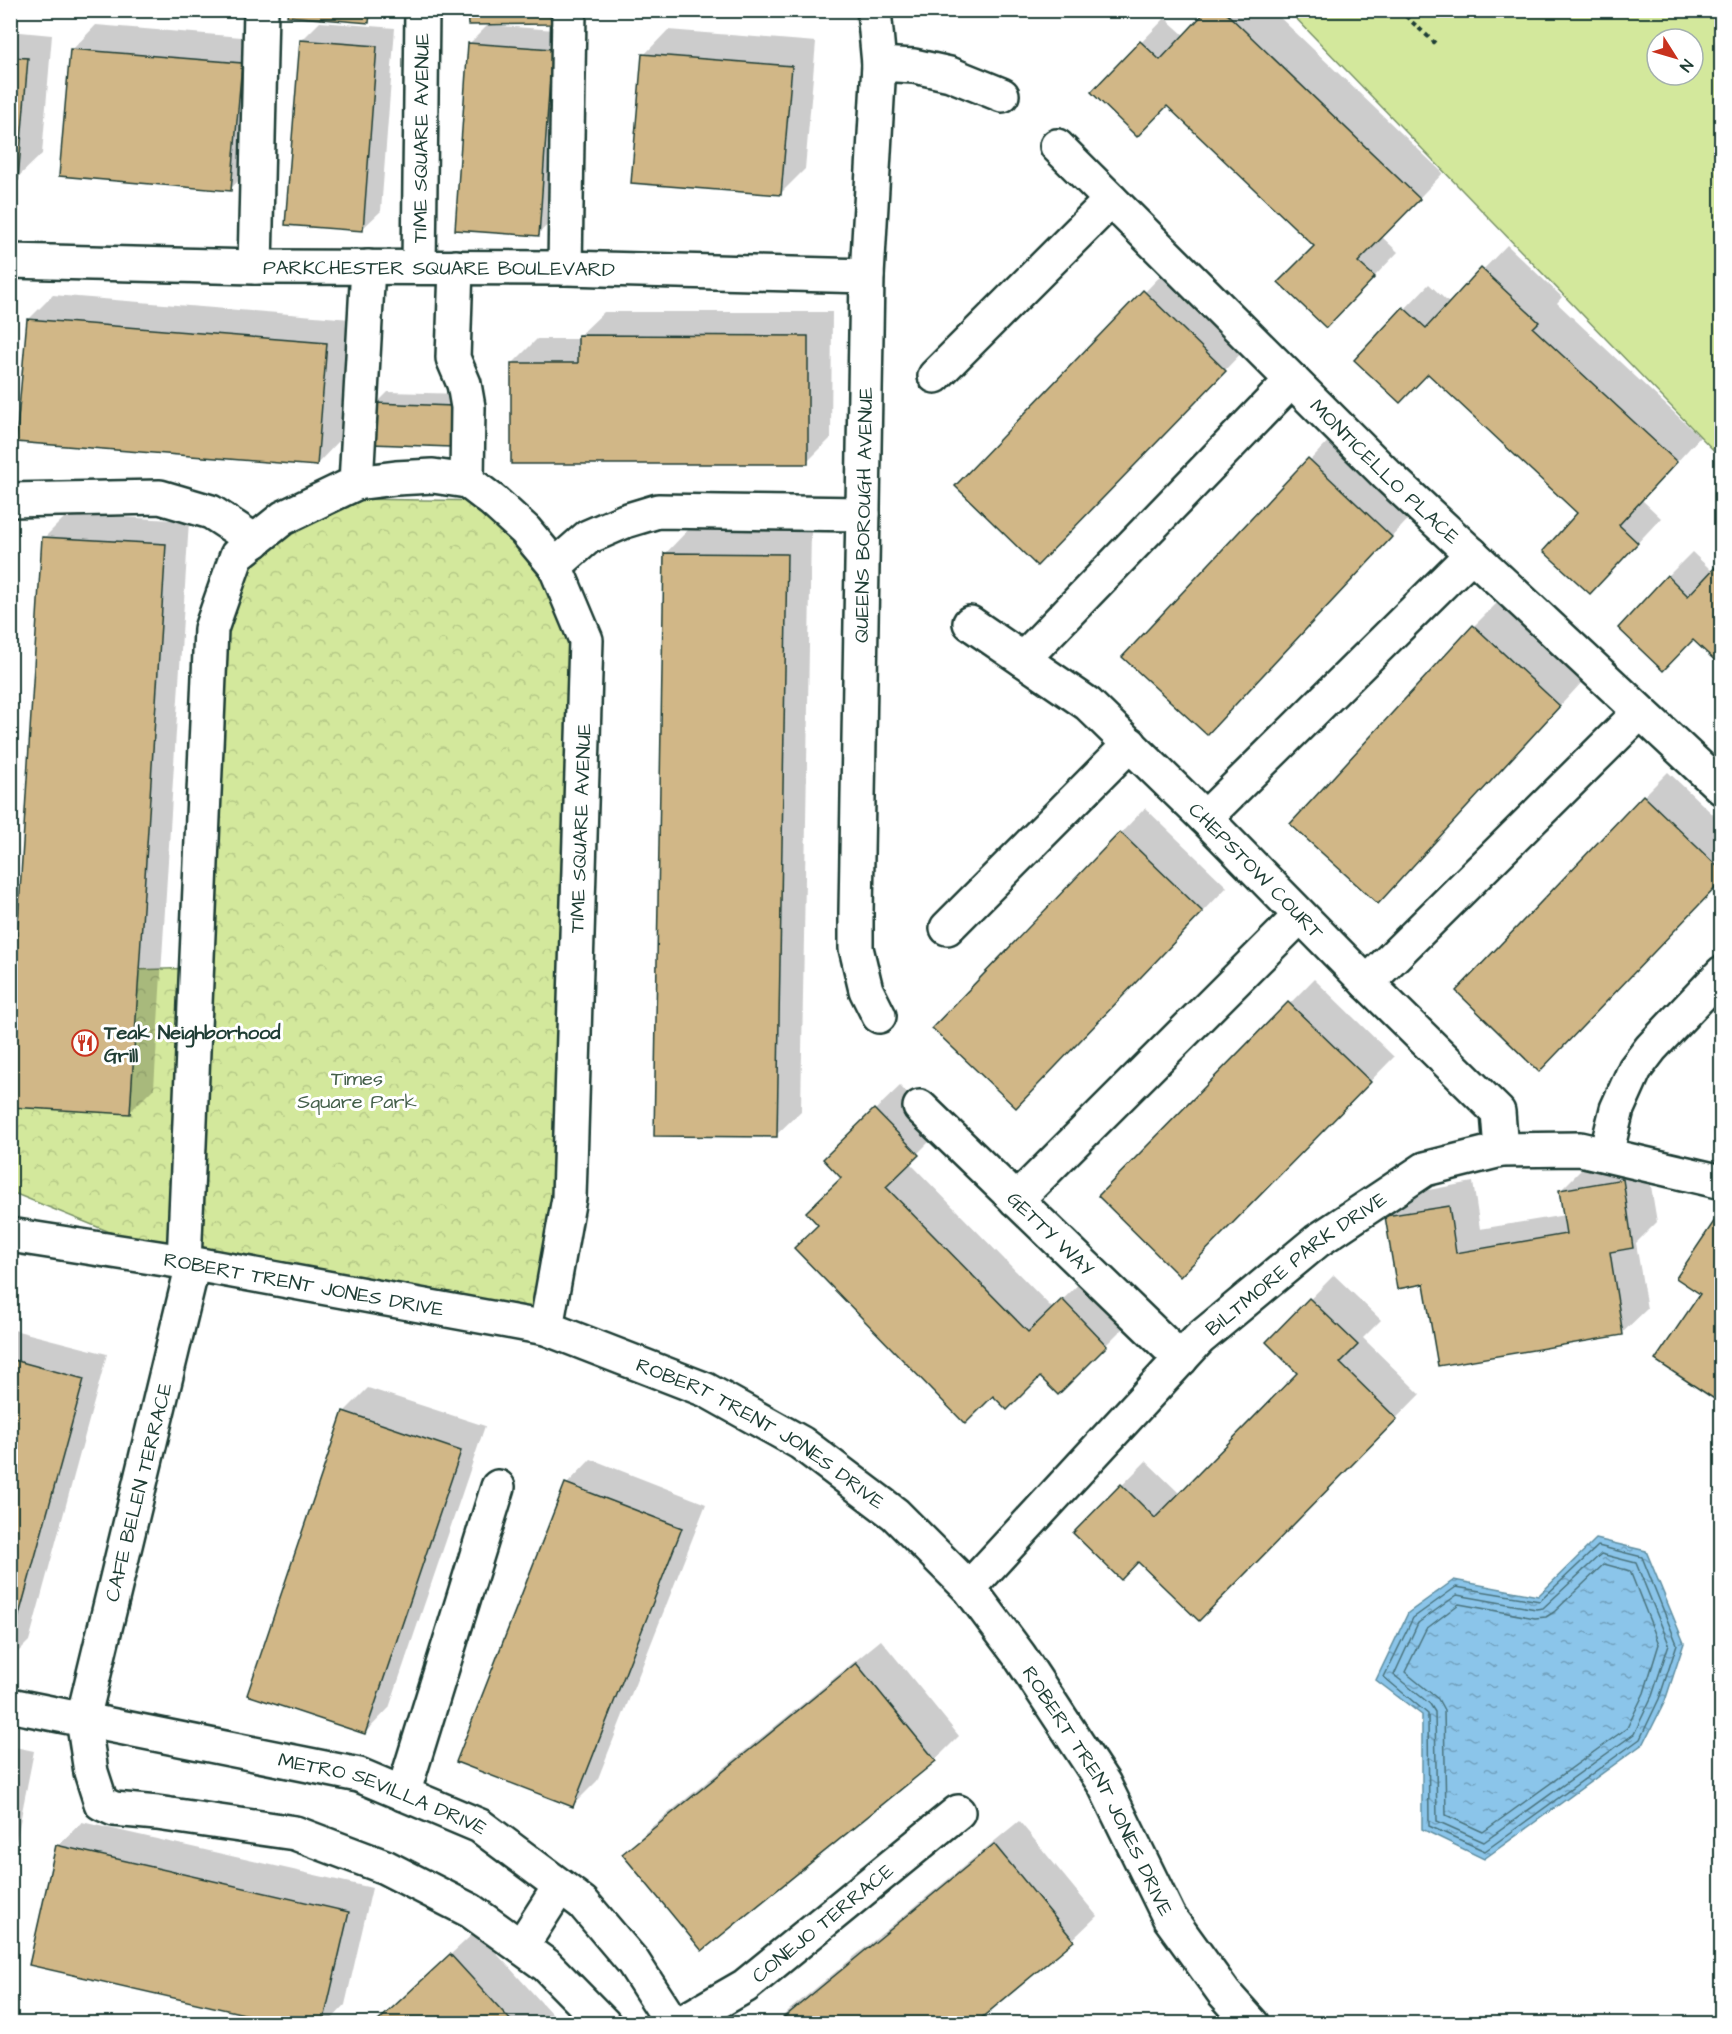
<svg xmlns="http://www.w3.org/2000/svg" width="1732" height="2034" font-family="'Architects Daughter',sans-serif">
<defs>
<pattern id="park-crowns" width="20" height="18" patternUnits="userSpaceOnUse" patternTransform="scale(1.5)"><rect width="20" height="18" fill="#d3e89c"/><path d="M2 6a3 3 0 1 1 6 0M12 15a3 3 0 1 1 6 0" fill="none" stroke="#b5c887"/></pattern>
<pattern id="water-ripples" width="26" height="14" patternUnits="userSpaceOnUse" patternTransform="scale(1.5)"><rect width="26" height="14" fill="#8bc5ea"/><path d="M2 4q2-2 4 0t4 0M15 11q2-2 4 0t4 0" fill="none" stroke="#71a1be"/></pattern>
</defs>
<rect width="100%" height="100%" fill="#fff"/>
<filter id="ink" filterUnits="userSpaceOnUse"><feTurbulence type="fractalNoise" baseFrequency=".0167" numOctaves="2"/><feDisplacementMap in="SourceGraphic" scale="12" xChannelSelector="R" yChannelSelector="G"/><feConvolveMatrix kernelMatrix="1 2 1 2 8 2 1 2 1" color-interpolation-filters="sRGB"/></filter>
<g filter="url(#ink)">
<path fill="#d3e89c" stroke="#799268" stroke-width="1.5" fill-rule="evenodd" d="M1289,11H1721V458ZM1657,39H1693V75H1657Z"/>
<path fill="url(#park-crowns)" stroke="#799268" stroke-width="1.5" d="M352,499L493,501L586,640L546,1328L184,1262L11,1192L10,974L196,968L211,629L237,555Z"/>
<path fill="url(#water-ripples)" stroke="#608fa1" stroke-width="1.5" d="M1596,1539L1646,1551L1684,1643L1665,1701L1644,1743L1484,1859L1422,1829V1715L1376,1680L1408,1613L1454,1580L1538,1596Z"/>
<g fill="#0003">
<path d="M290,10H379L368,22Z"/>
<path d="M1209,10H1272L1443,173L1382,237L1398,252L1350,302L1316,246L1168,104L1093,92L1165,18L1185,36Z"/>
<path d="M320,22L395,28L381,211L362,229L301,41Z"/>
<path d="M96,25L265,39L255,165L230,189L72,50Z"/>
<path d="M488,25L569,31L557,216L538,234L469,44Z"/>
<path d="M668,30L816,42L805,169L781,193L644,55Z"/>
<path d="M10,31L52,35L42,154L17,178H10Z"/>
<path d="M1507,245L1562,297L1557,303L1700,437L1642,500L1661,518L1614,568L1579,513L1429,373L1356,360L1429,284L1450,304Z"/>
<path d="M1169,267L1249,345L1062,540L1145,292Z"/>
<path d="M53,295L351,319L340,440L316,465L28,320Z"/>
<path d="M604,312H832L831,438L807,462L512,364L537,339H579V336Z"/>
<path d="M388,392L464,394L450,445L376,404Z"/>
<path d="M1334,435L1415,512L1231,709L1124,657Z"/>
<path d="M68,514L189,521L154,1088L130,1112L44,538Z"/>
<path d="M689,529L811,531L801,1111L776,1135L665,554Z"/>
<path d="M1692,552L1713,572L1722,665L1668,576Z"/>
<path d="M1498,602L1583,681L1402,878L1474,626Z"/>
<path d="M1668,772L1722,823V880L1644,796Z"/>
<path d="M1145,808L1227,887L1040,1082L934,1028Z"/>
<path d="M1314,979L1394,1057L1180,1275L1100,1196Z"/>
<path d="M900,1086L942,1129L909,1162L1053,1309L1087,1276L1131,1320L1058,1393L1040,1375L820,1225L843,1177L849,1135Z"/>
<path d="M1646,1156L1657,1222L1636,1243L1647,1309L1622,1333L1426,1282L1387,1217L1411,1193L1473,1182L1480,1229L1565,1215L1561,1190L1585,1166Z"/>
<path d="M1722,1216V1402L1702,1293L1716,1221Z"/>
<path d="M1334,1275L1381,1320L1363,1338L1420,1394L1199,1619L1138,1560L1075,1533L1146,1461L1180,1494L1299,1373L1268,1342Z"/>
<path d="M10,1329L107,1354L29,1641L10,1660Z"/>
<path d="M368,1388L485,1426L389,1708L365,1733L344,1412Z"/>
<path d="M591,1459L706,1504L597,1781L573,1805L458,1761L567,1484Z"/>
<path d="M881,1640L959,1736L935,1760L624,1854L649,1829Z"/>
<path d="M10,1746L34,1751L10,1873Z"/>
<path d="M1019,1821L1097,1916L1072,1940L972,2024H776L788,2011Z"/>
<path d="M82,1822L372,1888L345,2005L327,2024H295L57,1846Z"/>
<path d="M476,1931L561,2024H376L384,2016Z"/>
</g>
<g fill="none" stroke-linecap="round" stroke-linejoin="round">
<g stroke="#4a737d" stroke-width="1.5">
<path d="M1598,1546L1642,1557L1677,1644L1659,1699L1640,1739L1485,1851L1429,1826L1428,1714L1384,1677L1413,1618L1456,1587L1540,1601Z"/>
<path d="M1601,1554L1636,1563L1669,1644L1652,1696L1634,1734L1484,1842L1437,1821L1435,1712L1430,1704L1394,1675L1418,1623L1457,1595L1536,1609L1543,1608Z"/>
<path d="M1604,1564L1630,1571L1659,1644L1644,1693L1627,1728L1483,1832L1446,1815L1444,1710L1438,1699L1405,1672L1426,1629L1459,1604L1535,1618L1546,1617L1554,1612Z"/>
</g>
</g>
<g fill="#d1b787" stroke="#1f3d34" stroke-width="1.5">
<path d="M288,10H370L369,23L287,16Z"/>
<path d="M467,10H551V24L468,25Z"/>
<path d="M711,10H784V17Z"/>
<path d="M1207,10H1223L1420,199L1358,262L1375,277L1326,328L1278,282L1314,246L1167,106L1137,137L1091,92L1140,41L1160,60Z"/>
<path d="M300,40L377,46L363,231L285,225Z"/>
<path d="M468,43L552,49L539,236L455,230Z"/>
<path d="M70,49L242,63L231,191L59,176Z"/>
<path d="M642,54L792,66L781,195L631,183Z"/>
<path d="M10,57L28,58L18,180L10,179Z"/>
<path d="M1481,268L1539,322L1533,328L1677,462L1619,525L1638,543L1590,594L1543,551L1577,513L1428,374L1400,403L1354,360L1403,307L1426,328Z"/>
<path d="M1143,290L1226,371L1037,566L955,486Z"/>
<path d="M27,319L327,343L317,466L16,442Z"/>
<path d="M578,335L808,336V464H511V363H578Z"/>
<path d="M374,403L453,406L451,447L372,444Z"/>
<path d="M1308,458L1392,537L1207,735L1122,657Z"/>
<path d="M42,537L166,544L130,1114L10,1107V1053Z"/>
<path d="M664,553L787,554L777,1137L654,1136Z"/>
<path d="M1722,560V667L1693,640L1663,671L1618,628L1667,575L1688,596Z"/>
<path d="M1473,625L1560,706L1378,904L1290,824Z"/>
<path d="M1643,795L1722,871V881L1539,1072L1456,991Z"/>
<path d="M1120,832L1203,912L1016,1108L932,1028Z"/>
<path d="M1288,1002L1371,1082L1180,1277L1098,1196Z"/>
<path d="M874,1109L919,1155L886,1187L1028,1332L1062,1299L1107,1346L1058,1395L1040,1377L1007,1410L993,1396L965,1424L794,1248L818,1225L806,1212L841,1178L823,1159Z"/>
<path d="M1623,1179L1633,1248L1610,1252L1623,1335L1438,1366L1424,1284L1397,1289L1385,1216L1449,1206L1456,1253L1566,1234L1559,1190Z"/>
<path d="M1715,1220L1722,1224V1404L1655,1360L1700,1294L1676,1278Z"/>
<path d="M1309,1298L1358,1345L1340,1363L1397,1419L1199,1621L1138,1562L1121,1580L1073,1533L1121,1484L1155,1518L1297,1373L1266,1342Z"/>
<path d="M10,1359L84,1379L10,1648Z"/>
<path d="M343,1411L461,1451L365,1734L247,1695Z"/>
<path d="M565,1483L682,1528L573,1807L456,1762Z"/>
<path d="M856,1663L936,1761L702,1951L622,1854Z"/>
<path d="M994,1844L1074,1941L974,2024H776Z"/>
<path d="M56,1845L349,1912L323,2024H288L29,1965Z"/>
<path d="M450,1954L514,2024H375Z"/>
</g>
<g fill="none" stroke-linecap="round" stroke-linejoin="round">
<g stroke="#1f3d34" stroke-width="38">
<g id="minor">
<path d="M874,10L879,64L867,276L856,912V948L866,990L879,1016"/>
<path d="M879,64L914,66L950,74L1002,95"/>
<path id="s1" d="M1057,146L1388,476L1722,788"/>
<path id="s2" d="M10,261L255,267L565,268L867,276"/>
<path d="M255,267L261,10"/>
<path id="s3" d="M419,267L422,10"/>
<path d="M456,267L453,358L464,384L468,407L467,481"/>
<path d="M565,268L569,10"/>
<path d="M935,376L1111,200"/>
<path d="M356,483L368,267"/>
<path d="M10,500L160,497L211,512L255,541"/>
<path d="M555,566L588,537L625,521L658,511L863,514"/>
<path id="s4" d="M970,623L1088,704L1205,818L1367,983L1498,1112L1501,1150"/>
<path d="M1023,659L1292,380"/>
<path d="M1205,818L1472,554"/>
<path d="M947,928L1130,744"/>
<path d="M1367,983L1640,712"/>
<path id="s5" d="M920,1107L1181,1359"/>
<path d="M1606,1154L1617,1109L1635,1069L1651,1048L1722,973"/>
<path d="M1016,1200L1300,916"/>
<path id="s6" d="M10,1235L184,1262L546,1328L706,1390L801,1443L895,1514L969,1588L1019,1655L1104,1784L1169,1917L1224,1993L1252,2024"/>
<path d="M184,1262L211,629L237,555L283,518L356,483L396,478L433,476L467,481L493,501L525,530L555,566L586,640L569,1198L546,1328"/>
<path d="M193,1264L83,1719L91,1772L101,1803L114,1809L157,1813L295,1833L385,1867L471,1911L546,1965L604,2024"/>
<path id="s7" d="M969,1588L1199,1339L1317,1241L1425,1169L1501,1150L1580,1149L1722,1182"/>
<path id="s8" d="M10,1705L359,1775L480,1826L583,1903L633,1962L673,2024"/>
<path d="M403,1794L498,1487"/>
<path d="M521,1947L560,1886"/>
<path id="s9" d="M679,2024L745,1986L958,1812"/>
</g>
</g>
<path stroke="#1f3d34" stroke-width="4" stroke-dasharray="4.5 4.5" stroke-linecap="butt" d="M1399,10L1435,43"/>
<use href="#minor" stroke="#fff" stroke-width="33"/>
</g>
</g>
<defs>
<g id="restaurant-ring" transform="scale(1.35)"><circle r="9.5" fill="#fff" stroke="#c8321e" stroke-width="1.5"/><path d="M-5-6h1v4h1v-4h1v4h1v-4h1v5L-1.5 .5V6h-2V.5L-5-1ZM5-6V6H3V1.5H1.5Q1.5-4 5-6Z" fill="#c8321e"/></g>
</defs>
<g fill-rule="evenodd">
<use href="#restaurant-ring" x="85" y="1043"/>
</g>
<g text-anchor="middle" stroke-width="6" stroke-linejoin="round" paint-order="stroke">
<g font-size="20" fill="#1f3d34" stroke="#fff">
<text dy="7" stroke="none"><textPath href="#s3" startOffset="129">TIME SQUARE AVENUE</textPath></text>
<text dy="7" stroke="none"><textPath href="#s2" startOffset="429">PARKCHESTER SQUARE BOULEVARD</textPath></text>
<text dy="7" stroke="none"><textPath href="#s1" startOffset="462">MONTICELLO PLACE</textPath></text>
<text transform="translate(863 515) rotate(-89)" y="7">QUEENS BOROUGH AVENUE</text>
<text transform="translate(580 828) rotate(-88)" y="7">TIME SQUARE AVENUE</text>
<text dy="7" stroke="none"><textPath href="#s4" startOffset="380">CHEPSTOW COURT</textPath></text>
<text dy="7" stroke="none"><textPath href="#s5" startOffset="182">GETTY WAY</textPath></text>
<text dy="7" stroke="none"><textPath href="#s7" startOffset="462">BILTMORE PARK DRIVE</textPath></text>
<text dy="7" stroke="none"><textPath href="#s6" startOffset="298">ROBERT TRENT JONES DRIVE</textPath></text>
<text dy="7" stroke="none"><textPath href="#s6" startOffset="784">ROBERT TRENT JONES DRIVE</textPath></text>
<text transform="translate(138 1492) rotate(-76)" y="7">CAFE BELEN TERRACE</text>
<text dy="7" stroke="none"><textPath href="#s6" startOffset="1288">ROBERT TRENT JONES DRIVE</textPath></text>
<text dy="7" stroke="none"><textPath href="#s8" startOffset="384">METRO SEVILLA DRIVE</textPath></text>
<text dy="7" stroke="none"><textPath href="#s9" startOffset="176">CONEJO TERRACE</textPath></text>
</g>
<g font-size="20" font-weight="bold" fill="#1f3d34" stroke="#fff" text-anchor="start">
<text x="104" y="1039">Teak Neighborhood<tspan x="104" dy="23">Grill</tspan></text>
</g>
<g font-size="20" fill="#435f49" stroke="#fff">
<text x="357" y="1085">Times<tspan x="357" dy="23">Square Park</tspan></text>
</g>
</g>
<rect width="1732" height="2034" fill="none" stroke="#fff" stroke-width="36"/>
<rect x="18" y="18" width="1696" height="1998" fill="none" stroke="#1f3d34" stroke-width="2" filter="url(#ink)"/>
<g transform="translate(1675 57) rotate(127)"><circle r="28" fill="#ffffff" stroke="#a5b1ae" stroke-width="1.5"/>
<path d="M0-4.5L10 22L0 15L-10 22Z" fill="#c8321e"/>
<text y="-9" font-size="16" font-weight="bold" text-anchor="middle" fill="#1f3d34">N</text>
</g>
</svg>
